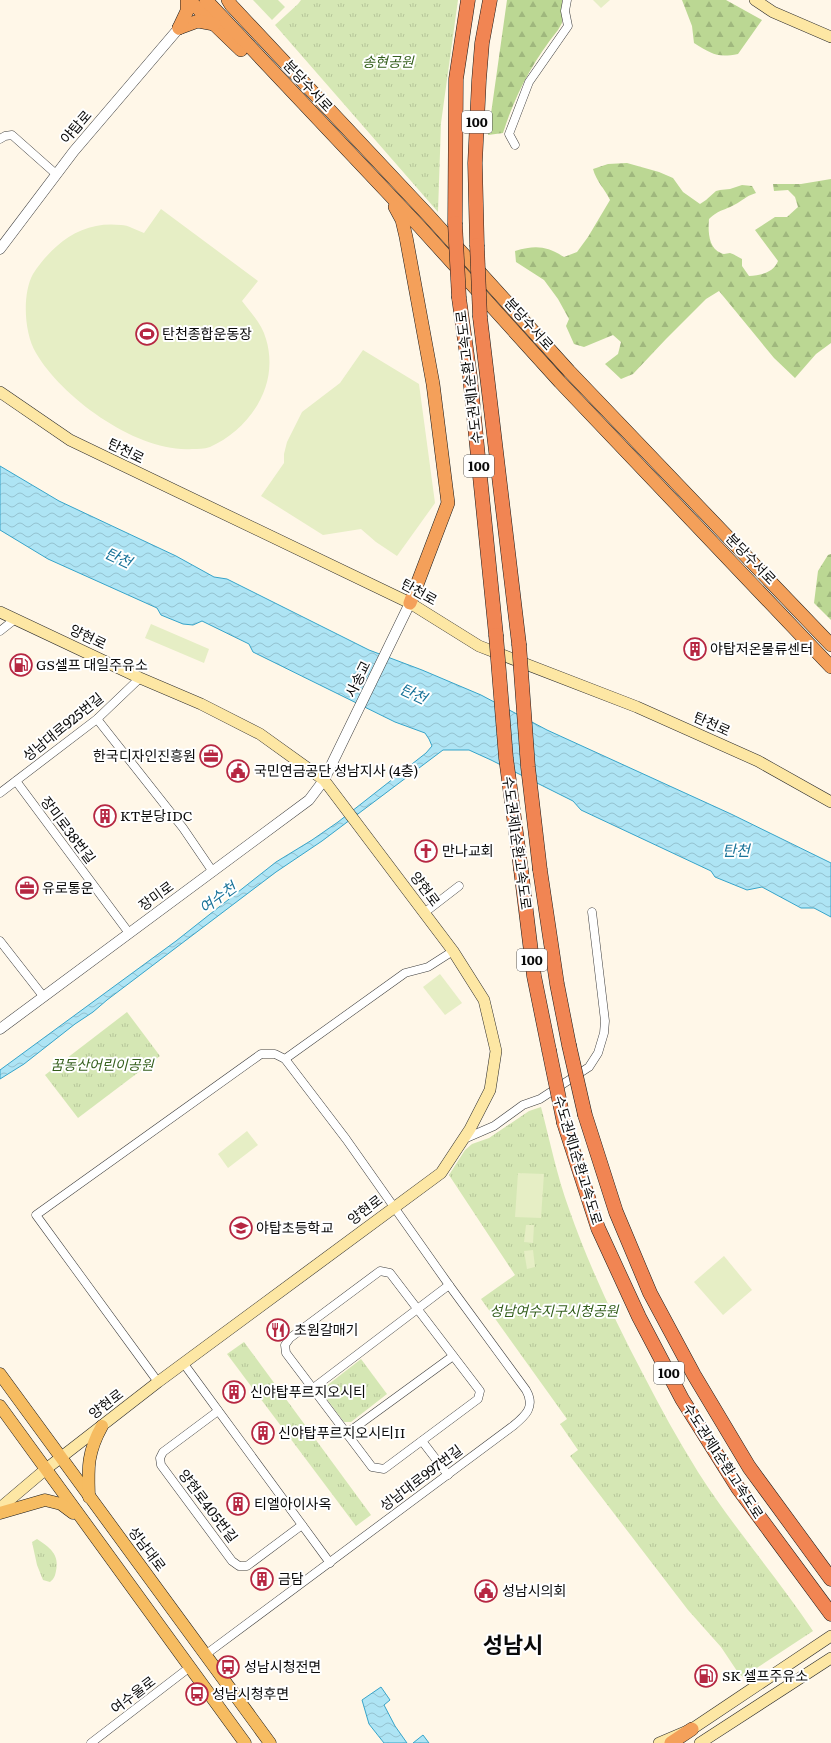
<svg xmlns="http://www.w3.org/2000/svg" width="831" height="1743" font-family="Literata,'Noto Sans KR',serif">
<defs>
<pattern id="forest-firs" width="22" height="20" patternUnits="userSpaceOnUse"><rect width="22" height="20" fill="#bbd793"/><path d="M5 1l3.5 6h-7zM16 11l3.5 6h-7z" fill="#9fb77d"/></pattern>
<pattern id="park-tufts" width="24" height="20" patternUnits="userSpaceOnUse"><rect width="24" height="20" fill="#d5e7b4"/><path d="M3 7l-1-3M5 7V3M7 7l1-3M15 17l-1-3M17 17v-4M19 17l1-3" fill="none" stroke="#b6c599"/></pattern>
<pattern id="water-waves" width="16" height="10" patternUnits="userSpaceOnUse"><rect width="16" height="10" fill="#aee4f4"/><path d="M0 5q4-4 8 0t8 0" fill="none" stroke="#94c2d0"/></pattern>
</defs>
<rect width="100%" height="100%" fill="#fff7e8"/>
<path fill="#d5e7b4" d="M253,0H278L285,7L272,20Z"/>
<g fill="url(#forest-firs)">
<path d="M507,0H562V23L558,30C533,61 515,95 503,133L488,135Z"/>
<path d="M682,0H726L762,20L738,54C717,58 712,54 694,43L692,26Z"/>
<path d="M627,163L659,172L673,178L683,192L700,204L706,200L716,191L720,190L730,189L742,185L752,186L756,193C744,197 744,200 734,205C723,211 720,209 709,219C708,230 708,248 721,253C724,255 727,253 730,253C734,254 738,257 742,259V266L749,276C761,275 773,273 778,261L755,230L775,217H787L798,207L795,197L788,190L774,191L773,184H801L831,179V343L816,354L795,378L774,358L719,291L706,299L666,339L633,374L621,379L605,364L618,354L621,342L613,335L584,347L574,344L566,326L569,319L558,299L544,280L516,262L515,251C536,245 546,246 564,257L577,252L588,237L610,200C605,189 596,181 593,169L608,164Z"/>
<path d="M831,554V620L814,603L818,571L828,555Z"/>
</g>
<g fill="url(#park-tufts)">
<path d="M301,0H458L441,123L438,212L275,25L298,4Z"/>
<path d="M127,1012L160,1056L78,1118L45,1075Z"/>
<path d="M541,1107C550,1141 557,1176 569,1209C589,1266 615,1321 643,1374C660,1407 678,1440 698,1472C733,1527 777,1577 813,1631L743,1677L739,1674L721,1647L688,1610L570,1456L578,1450L560,1424L567,1419L481,1299L515,1275L449,1175L465,1150L472,1144L489,1138L529,1111Z"/>
<path d="M244,1342L371,1515L356,1526L227,1354Z"/>
<path d="M361,1359L387,1394L351,1422H344L323,1394L325,1387Z"/>
<path d="M37,1539C49,1547 60,1554 56,1571C55,1576 54,1579 50,1582L43,1580L37,1565L32,1542Z"/>
</g>
<g fill="#e6eec5">
<path d="M593,0H610L601,8Z"/>
<path d="M161,209L258,281L242,301C251,313 262,324 266,339C280,385 250,429 210,447C204,449 198,449 192,449C138,453 62,398 36,353C24,333 22,294 33,274C40,263 48,254 57,246C74,230 97,222 121,225C128,225 136,230 144,233Z"/>
<path d="M363,350L419,384L435,503L397,556L376,542L361,529L323,535L261,496L284,463V454L287,442L302,412L340,383Z"/>
<path d="M151,624L209,649L204,663L145,638Z"/>
<path d="M440,974L462,1003L445,1015L423,987Z"/>
<path d="M247,1131L258,1145L228,1168L218,1154Z"/>
<path d="M518,1173L544,1174L541,1218L515,1217Z"/>
<path d="M526,1225H534L533,1243L524,1242Z"/>
<path d="M533,1250L535,1267L527,1269L524,1251Z"/>
<path d="M724,1256L752,1290L723,1315L694,1282Z"/>
</g>
<g fill="url(#water-waves)" stroke="#37a4c9">
<path d="M0,466L59,501L176,556L214,577L227,579L369,650L422,670L481,695L547,730L731,814L831,863V917L814,908H801L762,887L747,890L715,877L711,871L581,810L573,801L491,760L469,750H443L322,841L276,872L107,1000L93,1012L75,1024L24,1064L0,1079V1070L176,941L276,862L312,840L338,822L426,753L432,746L429,739L425,733L395,722L253,652L249,644L202,621L193,625L183,624L161,615L157,608L48,559L0,530Z"/>
<path d="M381,1687L390,1700L384,1705L395,1726L407,1743H384L369,1724L362,1700Z"/>
<path d="M423,1735L429,1743H413Z"/>
</g>
<g fill="none" stroke-linecap="round" stroke-linejoin="round">
<g stroke="#3d3d3d" stroke-width="9">
<g id="minor">
<path d="M0,139L5,136L12,135L56,174"/>
<path d="M515,145L509,134L529,82L568,26L565,11L567,0"/>
<path d="M0,631L14,620"/>
<path d="M97,719L183,828L213,872"/>
<path d="M16,781L129,933"/>
<path d="M0,793L97,719L140,678"/>
<path d="M424,913L459,886"/>
<path d="M0,941L43,996"/>
<path d="M464,1139L494,1126L523,1105L540,1099L589,1067L598,1053L604,1033L605,1021L592,912"/>
<path d="M380,1271L390,1273L480,1391L478,1399L384,1469L372,1467L286,1353L285,1345L290,1338Z"/>
<path d="M184,1364L330,1563"/>
<path d="M158,1382L36,1215L261,1054H275L285,1059L405,973L428,967L453,951"/>
<path d="M312,1389L449,1285"/>
<path d="M218,1411L163,1452L160,1458L161,1465L232,1561L239,1566H247L302,1525"/>
<path d="M346,1434L453,1356"/>
<path d="M422,1441L448,1475"/>
<path d="M205,1655L513,1426C525,1416 536,1407 526,1390L449,1285L346,1139L285,1059"/>
<path d="M91,1743L190,1667"/>
</g>
</g>
<g stroke="#3d3d3d" stroke-width="11">
<g id="tertiary">
<path d="M0,249L74,151L179,28"/>
<path d="M0,1029L309,800L324,780L410,603"/>
</g>
</g>
<g stroke="#2c2c2c" stroke-width="12">
<g id="secondary">
<path d="M755,0L773,12L831,37"/>
<path d="M0,392L70,440L410,603L479,646L637,707L758,761L831,802"/>
<path d="M0,612L140,678L201,704L260,734L324,780L453,951L484,1000L496,1051L490,1090L470,1129L441,1173L158,1382L46,1469L0,1508"/>
<path d="M659,1743L692,1729L831,1636"/>
<path d="M700,1743L831,1658"/>
</g>
</g>
<g stroke="#1b1b1b" stroke-width="13">
<g id="primary">
<path d="M0,1374L270,1743"/>
<path d="M0,1406L245,1743"/>
<path d="M89,1497C88,1468 87,1453 102,1426"/>
<path d="M0,1513L45,1500L61,1504L73,1513"/>
</g>
</g>
<g stroke="#1b1b1b" stroke-width="14">
<g id="trunk">
<path d="M189,0L241,50"/>
<path d="M206,0L419,226L560,382L831,667"/>
<path d="M228,0L231,5L428,215L569,371L831,645"/>
<path d="M179,28L198,21L214,24"/>
<path d="M179,28L187,11V0"/>
<path d="M395,207L402,220L406,237L433,384L448,503L410,603"/>
<path d="M671,1743L692,1729"/>
</g>
</g>
<g stroke="#1b1b1b" stroke-width="15">
<g id="motorway">
<path d="M455,223L456,79L468,0"/>
<path d="M477,245L475,163L479,80L482,43L490,0"/>
<path d="M459,298L470,377L496,635"/>
<path d="M480,317L519,644"/>
<path d="M521,870L534,976L549,1050"/>
<path d="M540,870L557,984L569,1045"/>
<path d="M585,1115L616,1212L650,1293L694,1375L749,1467L831,1579"/>
<path d="M564,1123L598,1228L639,1317L682,1399L738,1488L831,1614"/>
</g>
</g>
<use href="#minor" stroke="#fff" stroke-width="8"/>
<use href="#tertiary" stroke="#fff" stroke-width="10"/>
<use href="#secondary" stroke="#fde7a4" stroke-width="11"/>
<use href="#primary" stroke="#f6bc61" stroke-width="12"/>
<use href="#trunk" stroke="#f4a05a" stroke-width="13"/>
<use href="#motorway" stroke="#f18553" stroke-width="14"/>
<g stroke="#1b1b1b" stroke-width="15" stroke-linecap="butt">
<g id="motorway-bridge">
<path d="M455,223L459,298"/>
<path d="M477,245L480,317"/>
<path d="M496,635L506,758L521,870"/>
<path d="M519,644L528,767L540,870"/>
<path d="M569,1045L585,1115"/>
<path d="M549,1050L564,1123"/>
</g>
</g>
<use href="#motorway-bridge" stroke="#f18553" stroke-width="14"/>
</g>
<defs>
<g id="stadium-ring" transform="scale(1.15)"><circle r="9.5" fill="#fff" stroke="#b62742" stroke-width="1.5"/><path d="M0-5a6.5 5 0 1 0 0 10a6.5 5 0 1 0 0-10ZM-3.5-1.8h7v3.6h-7Z" fill="#b62742"/></g>
<g id="building-ring" transform="scale(1.15)"><circle r="9.5" fill="#fff" stroke="#b62742" stroke-width="1.5"/><path d="M-4-6H4V6H1V3H-1V6H-4ZM-2.5-4.3h1.7v1.8h-1.7ZM.8-4.3h1.7v1.8H.8ZM-2.5-1h1.7V.8h-1.7ZM.8-1h1.7V.8H.8Z" fill="#b62742"/></g>
<g id="fuel-ring" transform="scale(1.15)"><circle r="9.5" fill="#fff" stroke="#b62742" stroke-width="1.5"/><path d="M-5.5-6h7V0h2V4h1.3V-2.5L3-4.5l.8-.8L6-3V5H2.5V1h-1V6h-7ZM-4.2-4.7v3.2H.2V-4.7Z" fill="#b62742"/></g>
<g id="office-ring" transform="scale(1.15)"><circle r="9.5" fill="#fff" stroke="#b62742" stroke-width="1.5"/><path d="M-6-3h4V-5.5h4V-3h4V5H-6ZM-1-4.5V-3h2v-1.5ZM-6 0V1H6V0Z" fill="#b62742"/></g>
<g id="civic-ring" transform="scale(1.15)"><circle r="9.5" fill="#fff" stroke="#b62742" stroke-width="1.5"/><path d="M-.6-6.5H3V-4.5H.6V-3L4-1V1h2V6H-6V1h2V-1L-.6-3ZM-1.2 2.5V6h2.4V2.5Z" fill="#b62742"/></g>
<g id="church-ring" transform="scale(1.15)"><circle r="9.5" fill="#fff" stroke="#b62742" stroke-width="1.5"/><path d="M-1.2-6h2.4v3.5h3.3v2.4h-3.3V6h-2.4V-.1h-3.3v-2.4h3.3Z" fill="#b62742"/></g>
<g id="school-ring" transform="scale(1.15)"><circle r="9.5" fill="#fff" stroke="#b62742" stroke-width="1.5"/><path d="M0-5L7-2L0 1L-7-2ZM-4 1L0 2.5L4 1V4Q0 6-4 4Z" fill="#b62742"/></g>
<g id="restaurant-ring" transform="scale(1.15)"><circle r="9.5" fill="#fff" stroke="#b62742" stroke-width="1.5"/><path d="M-5-6h1v4h1v-4h1v4h1v-4h1v5L-1.5 .5V6h-2V.5L-5-1ZM5-6V6H3V1.5H1.5Q1.5-4 5-6Z" fill="#b62742"/></g>
<g id="bus-ring" transform="scale(1.15)"><circle r="9.5" fill="#fff" stroke="#b62742" stroke-width="1.5"/><path d="M-5-6H5V4H4V6H2V4H-2V6H-4V4H-5ZM-3.5-4V0h7V-4ZM-3.5 1.2v1.5H-2V1.2ZM2 1.2v1.5H3.5V1.2Z" fill="#b62742"/></g>
</defs>
<g fill-rule="evenodd">
<use href="#stadium-ring" x="147" y="334"/>
<use href="#building-ring" x="695" y="649"/>
<use href="#fuel-ring" x="21" y="665"/>
<use href="#office-ring" x="211" y="756"/>
<use href="#civic-ring" x="238" y="771"/>
<use href="#building-ring" x="105" y="816"/>
<use href="#church-ring" x="426" y="851"/>
<use href="#office-ring" x="27" y="888"/>
<use href="#school-ring" x="241" y="1228"/>
<use href="#restaurant-ring" x="278" y="1330"/>
<use href="#building-ring" x="234" y="1392"/>
<use href="#building-ring" x="263" y="1433"/>
<use href="#building-ring" x="238" y="1504"/>
<use href="#building-ring" x="262" y="1579"/>
<use href="#civic-ring" x="486" y="1591"/>
<use href="#bus-ring" x="228" y="1667"/>
<use href="#fuel-ring" x="706" y="1676"/>
<use href="#bus-ring" x="197" y="1694"/>
</g>
<g text-anchor="middle" stroke-width="4" stroke-linejoin="round" paint-order="stroke">
<g fill="#fff" stroke="#545454" stroke-width="1">
<rect x="462" y="111" width="30" height="22" rx="3"/>
<rect x="464" y="455" width="30" height="22" rx="3"/>
<rect x="517" y="949" width="30" height="22" rx="3"/>
<rect x="654" y="1362" width="30" height="22" rx="3"/>
</g>
<g font-size="13" font-weight="bold" fill="#0a0a0a">
<text x="477" y="127">100</text>
<text x="479" y="471">100</text>
<text x="532" y="965">100</text>
<text x="669" y="1378">100</text>
</g>
<g font-size="14" font-style="italic" fill="#345f1d" stroke="#fff">
<text x="388" y="67">송현공원</text>
<text x="102" y="1070">꿈동산어린이공원</text>
<text x="554" y="1316">성남여수지구시청공원</text>
</g>
<g font-size="14" fill="#0a0a0a" stroke="#fff">
<text transform="translate(308 86) rotate(47)" y="5">분당수서로</text>
<text transform="translate(76 127) rotate(-49)" y="5">야탑로</text>
<text transform="translate(529 324) rotate(48)" y="5">분당수서로</text>
<text transform="translate(469 377) rotate(-97)" y="5">수도권제1순환고속도로</text>
<text transform="translate(126 451) rotate(26)" y="5">탄천로</text>
<text transform="translate(751 559) rotate(46)" y="5">분당수서로</text>
<text transform="translate(419 592) rotate(29)" y="5">탄천로</text>
<text transform="translate(88 637) rotate(25)" y="5">양현로</text>
<text transform="translate(358 679) rotate(-64)" y="5">사송교</text>
<text transform="translate(712 724) rotate(24)" y="5">탄천로</text>
<text transform="translate(63 727) rotate(-39)" y="5">성남대로925번길</text>
<text transform="translate(68 830) rotate(53)" y="5">장미로38번길</text>
<text transform="translate(517 843) rotate(82)" y="5">수도권제1순환고속도로</text>
<text transform="translate(425 889) rotate(53)" y="5">양현로</text>
<text transform="translate(156 896) rotate(-36)" y="5">장미로</text>
<text transform="translate(578 1160) rotate(73)" y="5">수도권제1순환고속도로</text>
<text transform="translate(365 1210) rotate(-37)" y="5">양현로</text>
<text transform="translate(106 1404) rotate(-38)" y="5">양현로</text>
<text transform="translate(723 1461) rotate(57)" y="5">수도권제1순환고속도로</text>
<text transform="translate(421 1478) rotate(-37)" y="5">성남대로997번길</text>
<text transform="translate(208 1506) rotate(53)" y="5">양현로405번길</text>
<text transform="translate(147 1549) rotate(53)" y="5">성남대로</text>
<text transform="translate(133 1695) rotate(-37)" y="5">여수울로</text>
</g>
<g font-size="14" fill="#0a0a0a" stroke="#fff" text-anchor="start">
<text x="162" y="339">탄천종합운동장</text>
<text x="710" y="654">야탑저온물류센터</text>
<text x="36" y="670">GS셀프 대일주유소</text>
<text x="196" y="761" text-anchor="end">한국디자인진흥원</text>
<text x="254" y="776">국민연금공단 성남지사 (4층)</text>
<text x="120" y="821">KT분당IDC</text>
<text x="442" y="856">만나교회</text>
<text x="42" y="893">유로통운</text>
<text x="256" y="1233">야탑초등학교</text>
<text x="294" y="1335">초원갈매기</text>
<text x="250" y="1397">신야탑푸르지오시티</text>
<text x="278" y="1438">신야탑푸르지오시티II</text>
<text x="254" y="1509">티엘아이사옥</text>
<text x="278" y="1584">금담</text>
<text x="502" y="1596">성남시의회</text>
<text x="244" y="1672">성남시청전면</text>
<text x="722" y="1681">SK 셀프주유소</text>
<text x="212" y="1699">성남시청후면</text>
</g>
<g font-size="15" font-style="italic" fill="#187298" stroke="#fff">
<text transform="translate(118 558) rotate(25)" y="5">탄천</text>
<text transform="translate(413 694) rotate(25)" y="5">탄천</text>
<text x="736" y="856">탄천</text>
<text transform="translate(218 898) rotate(-36)" y="5">여수천</text>
</g>
<g font-size="22" font-weight="bold" fill="#0a0a0a" stroke="#fff">
<text x="513" y="1653">성남시</text>
</g>
</g>
</svg>
